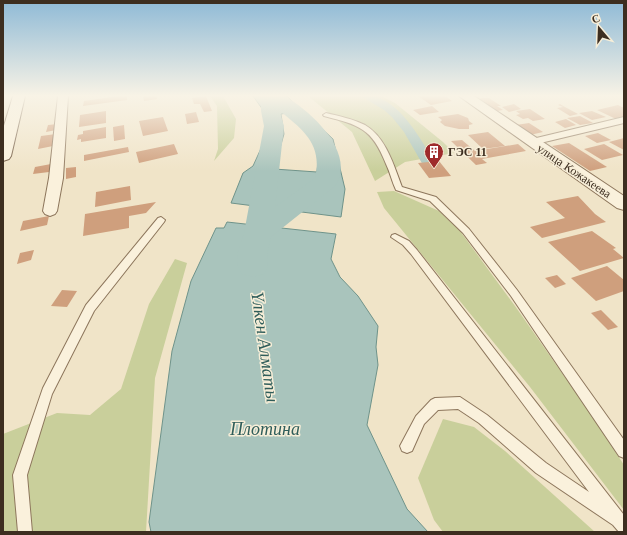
<svg xmlns="http://www.w3.org/2000/svg" width="627" height="535" font-family="Georgia,serif">
<rect width="100%" height="100%" fill="#f0e4c8"/>
<g fill="#c9cf9b">
<path d="M210,96H223L236,119L234,138L214,161L218,149L217,106Z"/>
<path d="M308,96H381L395,103L443,142L454,153L405,162L375,181L352,132Z"/>
<path d="M394,191L439,211L460,231L515,306L590,413L624,465V510L530,387L384,208L377,192Z"/>
<path d="M175,259L187,263L155,378L146,532H3V434L57,413L90,415L121,389L149,304Z"/>
<path d="M443,419L474,427L505,451L595,532H443L434,520L418,478Z"/>
</g>
<g fill="#a9c4bc" stroke="#6f938a">
<path d="M253,96H287L297,106V123L288,113L281,114L284,134L274,169L317,172L319,151L312,138L298,123L300,108L333,139L345,189L341,217L231,203L243,173L253,166L267,135L263,110Z"/>
<path d="M227,222L336,234L331,259L340,277L358,296L378,326L376,347L378,365L367,425L407,509L428,532H151L149,522L172,351L191,281L216,228H224Z"/>
</g>
<g fill="none" stroke-linecap="round" stroke-linejoin="round">
<path fill="#a9c4bc" fill-rule="evenodd" d="M361,96C366,96 372,95 377,97C404,107 420,139 435,162L433,165H423L404,132L392,117L384,110Z"/>
<path fill="#a9c4bc" fill-rule="evenodd" d="M261,96C268,96 280,94 286,97C312,112 357,154 335,186L271,237L267,255L268,266L264,274L253,277L242,274L238,266L237,255L244,233L264,126L261,111ZM279,110C303,130 323,144 315,178L275,207L284,126Z"/>
</g>
<g fill="#cf9f7d">
<path d="M119,96H127V100L83,106L84,101Z"/>
<path d="M143,96H156L157,99L144,101Z"/>
<path d="M205,96H206L212,111L204,112L200,104H194L192,98Z"/>
<path d="M418,96H445L452,101L431,105Z"/>
<path d="M483,98H489L501,106H497L503,110L497,111L478,99Z"/>
<path d="M514,104L521,109L509,112L502,107Z"/>
<path d="M560,104L565,107L578,114L570,116L557,108L563,107L558,105Z"/>
<path d="M618,105L624,108V117L616,119L597,110Z"/>
<path d="M432,106L439,112L420,115L413,110Z"/>
<path d="M530,109L545,119L533,121L528,118L523,119L516,115L520,114L516,111Z"/>
<path d="M106,111V123L79,127L80,115Z"/>
<path d="M592,111L606,117L592,120L579,113Z"/>
<path d="M196,112L199,122L187,124L185,114Z"/>
<path d="M458,114L468,118L469,121L473,124L469,125V129H459L445,126L440,122L442,120L438,117Z"/>
<path d="M580,116L593,123L580,125L567,118Z"/>
<path d="M163,117L168,131L143,136L139,121Z"/>
<path d="M566,119L576,125L565,128L555,122Z"/>
<path d="M529,123L543,132L530,135L516,125Z"/>
<path d="M58,124L56,130L46,132L48,125Z"/>
<path d="M124,125L125,139L114,141L113,127Z"/>
<path d="M106,127V138L81,142V139L77,140L78,135L83,134V131Z"/>
<path d="M488,132L505,146L483,149L468,135Z"/>
<path d="M598,133L611,140L597,143L585,136Z"/>
<path d="M56,134L53,146L38,149L41,136Z"/>
<path d="M624,138V150L609,142Z"/>
<path d="M462,140L475,151L518,144L526,151L482,159L487,163L476,165L451,141Z"/>
<path d="M569,143L607,167L590,171L552,146Z"/>
<path d="M174,144L178,154L139,163L136,152Z"/>
<path d="M604,144L623,155L602,160L584,149Z"/>
<path d="M128,147L129,152L84,161V155Z"/>
<path d="M439,161L451,176L429,178L418,163Z"/>
<path d="M51,164L49,172L33,174L35,167Z"/>
<path d="M76,167V177L66,179V168Z"/>
<path d="M130,186L131,200L95,207L96,192Z"/>
<path d="M578,196L595,214L606,222L542,238L530,227L565,218L546,202Z"/>
<path d="M156,202L146,213L129,216V228L83,236L85,214Z"/>
<path d="M49,216L47,225L20,231L23,221Z"/>
<path d="M592,231L616,248L613,249L624,258L580,271L548,242Z"/>
<path d="M34,250L31,260L17,264L20,253Z"/>
<path d="M607,266L624,280V291L596,301L571,278Z"/>
<path d="M557,275L566,284L555,288L545,278Z"/>
<path d="M62,290L77,291L67,307L51,306Z"/>
<path d="M601,310L618,327L608,330L591,313Z"/>
</g>
<g fill="none" stroke-linecap="round" stroke-linejoin="round">
<g stroke="#8d765c" stroke-width="2">
<g id="service">
<path d="M326,113C339,116 353,119 365,125C386,137 394,166 402,187L436,197L469,229L517,290L624,440V458L619,456L511,296L463,233L430,201L396,190C392,182 390,172 386,164C372,128 359,125 324,116L323,115Z"/>
<path d="M161,217L165,220L164,222L94,311L52,394L27,475L32,532H18L13,475L43,388L86,305L158,218Z"/>
<path d="M395,234L409,241L417,250L624,515V532H619L613,525L536,473L479,423L458,409L438,410L424,424L412,451L407,453L402,451L400,446L416,416L431,400L435,398L460,397L487,415L546,463L589,492L411,254L403,245L391,237L392,235Z"/>
</g>
</g>
<g stroke="#8d765c" stroke-width="2">
<g id="minor">
<path d="M58,96H68L63,178L57,211L55,214L50,216L45,214L43,211L49,178Z"/>
<path d="M624,117V123L532,145L528,144L526,142L528,140Z"/>
</g>
</g>
<g stroke="#8d765c" stroke-width="2">
<path id="tertiary" d="M459,96H474L624,196V210L617,208Z"/>
</g>
<g stroke="#6f573f" stroke-width="2">
<path id="secondary" d="M13,96H25L11,156L9,159L3,161V129Z"/>
</g>
<use href="#service" fill="#faf1dc" fill-rule="evenodd"/>
<use href="#minor" fill="#faf1dc" fill-rule="evenodd"/>
<use href="#tertiary" fill="#faf1dc" fill-rule="evenodd"/>
<use href="#secondary" fill="#faf1dc" fill-rule="evenodd"/>
</g>
<linearGradient id="sky" x2="0" y2="1"><stop stop-color="#8fbad6"/><stop offset="0.56" stop-color="#f8f3e6"/><stop offset="1" stop-color="#f8f3e6" stop-opacity="0"/></linearGradient>
<rect width="627" height="171" fill="url(#sky)"/>
<defs>
<g id="building-pin" transform="scale(1)"><path d="M0 17L-7.5 6A9.5 9.5 0 1 1 7.5 6Z" fill="#9e2a2b" stroke="#f7eed8"/><path d="M-4-6H4V6H1V3H-1V6H-4ZM-2.5-4.3h1.7v1.8h-1.7ZM.8-4.3h1.7v1.8H.8ZM-2.5-1h1.7V.8h-1.7ZM.8-1h1.7V.8H.8Z" fill="#fff"/></g>
</defs>
<g fill-rule="evenodd">
<use href="#building-pin" x="434" y="152"/>
</g>
<g text-anchor="middle" stroke-width="3" stroke-linejoin="round" paint-order="stroke">
<g font-size="12" font-weight="bold" fill="#3d2e20" stroke="#f7eed8" text-anchor="start">
<text x="448" y="156">ГЭС 11</text>
</g>
<g font-size="12" fill="#3d2e20" stroke="#f7eed8">
<text transform="translate(574 171) rotate(34)" y="4">улица Кожакеева</text>
</g>
<g font-size="18" font-style="italic" fill="#2f5d5a" stroke="#f7eed8">
<text transform="translate(265 347) rotate(82)" y="6">Үлкен Алматы</text>
<text x="265" y="435">Плотина</text>
</g>
</g>
<rect width="627" height="535" fill="none" stroke="#3d2e20" stroke-width="8"/>
<g transform="translate(599 28) rotate(341)" stroke="#f7eed8" stroke-width="3" paint-order="stroke">
<path d="M0-3L7 15L0 10L-7 15Z" fill="#3d2e20"/>
<text y="-6" font-size="11" font-weight="bold" text-anchor="middle" fill="#3d2e20">С</text>
</g>
</svg>
